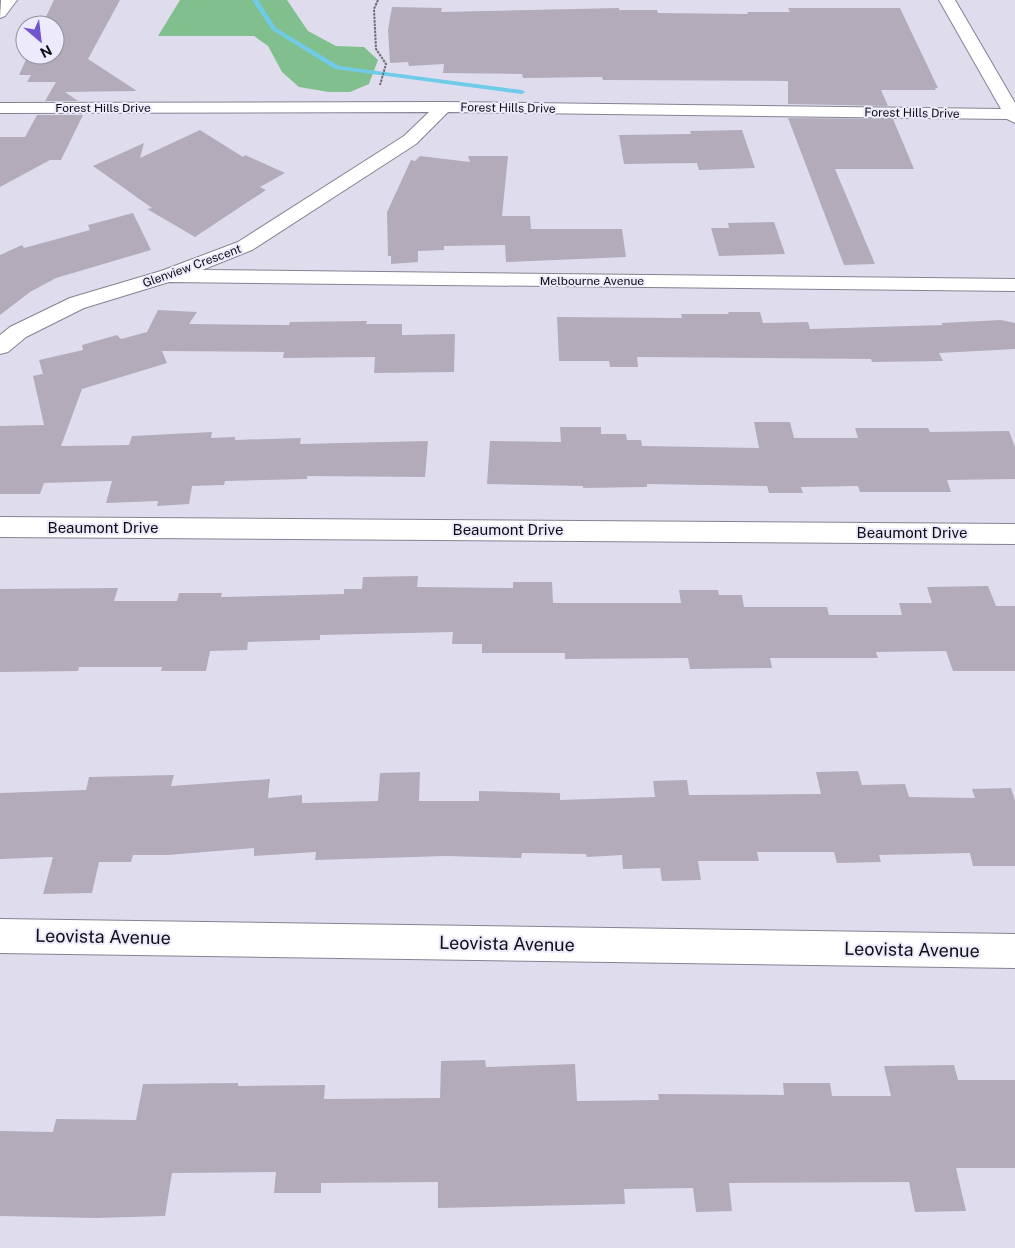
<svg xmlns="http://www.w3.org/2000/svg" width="1015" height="1248" font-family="'Public Sans',sans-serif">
<rect width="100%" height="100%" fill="#dfdded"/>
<path fill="#81c08e" d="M180,0H287L308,31L336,46L364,47L378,60L369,84L350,92H329L299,87L282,72L268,46L254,36H158Z"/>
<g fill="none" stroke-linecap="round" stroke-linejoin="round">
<path fill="#70cbe8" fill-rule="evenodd" d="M252,0H258L276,28L339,66L522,90L525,92L522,94L335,69L272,30Z"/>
</g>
<g fill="#b3abba">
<path d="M54,0H120L88,59L137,91L65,92L78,101H45L56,82H27L31,75H19L28,55H55V25H42Z"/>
<path d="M392,7L442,8L441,12L619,8V10H657L658,13L748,14L747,12H790L788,8H900L938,88H935L936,90H881L888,106L788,104V81L603,80L602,77L523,78L522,74L443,73L444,64L409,66L408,62L390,63L388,30Z"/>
<path d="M37,115H83L61,160H50L0,187V137H25Z"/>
<path d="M788,118L893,119L914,169H835L875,264L844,265Z"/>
<path d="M200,130L243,157L245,155L285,173L260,187L266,190L195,237L147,209L152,208L93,166L144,143L140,158Z"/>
<path d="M742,130L755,168L699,170L697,163L624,164L619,135L691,134L690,131Z"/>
<path d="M420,156L470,162L468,156H508L502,216H530L531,229H622L626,257L506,262L505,245L444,246V250L418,251V262L391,264V256H388L387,212L411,160L415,161Z"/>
<path d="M133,213L151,250L56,278L30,292L0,315V255L22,245L24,248L90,230L88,225Z"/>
<path d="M774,222L785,254L719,256L711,228H729L728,223Z"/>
<path d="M158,310L197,312L189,324L289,325L290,322L367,321L366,324H402V335L455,334L454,372L374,373L375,357L283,358L284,352L162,351L167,363L82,389L61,446L129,445L132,436L212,432L211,438L235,437V440L301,438L300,444L428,441L425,477L307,476V479L225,481L224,485L192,486L189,504L157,506L158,501L106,503L112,481L44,483L40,494H0V426L44,425L33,376L43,374L39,360L83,350L82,345L117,335L121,339L147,332Z"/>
<path d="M728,312H760L763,323L808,322L810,329L943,325L941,323L1001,320L1015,323V349L939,353L943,361L872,362L871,359L637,357L638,367H610L609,361H559L557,317L682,318L681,314H729Z"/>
<path d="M754,422H790L794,438H858L855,428H928L930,432L1009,431L1015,447V479L947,480L951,492H860L858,486L801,487L803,493H769L767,486L647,484V487L583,488V486L487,484L490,441L561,442L560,427H601V434H626L627,440H641L642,446L759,448Z"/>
<path d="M418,576L417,587L513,588V582H552L553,603H681L679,590H718L719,595H742L744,607H827L829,615H902L899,603H932L927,587L988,586L996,606H1015V671H953L946,651L876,652L878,658H770L772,668L690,669L688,658L565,659V653H482V644H452L453,632L320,635V640L248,642L247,650L210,651L206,671H161L162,667H79L78,671L0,672V589L118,588L114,601H177L179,593H222L221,597L344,594V589H362L363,577Z"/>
<path d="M858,771L862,785L905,784L909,797L975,798L972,789L1011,788L1015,801V866H973L970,853L879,855L881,862L837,863L834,852H757L759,861H698L701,880L662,881L660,868L623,869L622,855L587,857L586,854L522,853L521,858L446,856L315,860L316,852L254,856V848L168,855H133L131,862H99L92,893L43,894L53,857L0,859V793L86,790L89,777L174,775L171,786L270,779L268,798L302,795V803L378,801L380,773L420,772L419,801H479V791L560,793V800L655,797L653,781L687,780L689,795L821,794L816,772Z"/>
<path d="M485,1060L486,1067L575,1064L577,1101L659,1100L658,1094L784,1095L783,1083H830L832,1096H891L884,1066L954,1065L958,1080H1015V1168H956L966,1211L915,1212L909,1182L729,1183L732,1211L696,1212L693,1188L624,1189L625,1204L438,1208V1182L321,1183V1193H274L276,1172L172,1173L165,1216L96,1218L0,1216V1131L53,1132L56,1119L136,1120L143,1084L238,1083V1086L325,1085L324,1099L440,1098L441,1061Z"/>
</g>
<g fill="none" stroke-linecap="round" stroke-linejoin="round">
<g stroke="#858392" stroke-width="2">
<g id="minor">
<path d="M1,0H17L5,16L0,18Z"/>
<path d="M939,0H955L1015,103V123L1007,119L448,112L416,144L252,250L202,270L1015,279V291L169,282L84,308L26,337L8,352L0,354V335L10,327L70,298L161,271L238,242L404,136L429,112L0,113V103L444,102L1001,109Z"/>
<path d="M0,517L1015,524V544L0,537Z"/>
<path d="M0,919L1015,934V968L0,953Z"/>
</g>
</g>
<path stroke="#6d6b76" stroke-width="2" stroke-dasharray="2.5 1" stroke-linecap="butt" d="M378,0L374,9L376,49L386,64L380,85"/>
<use href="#minor" fill="#fff" fill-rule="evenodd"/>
</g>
<g text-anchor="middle" stroke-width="4" stroke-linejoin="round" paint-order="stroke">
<g font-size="12" fill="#0e0d13" stroke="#eceafb">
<text x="103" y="112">Forest Hills Drive</text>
<text transform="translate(508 108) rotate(1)" y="4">Forest Hills Drive</text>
<text transform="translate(912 113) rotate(1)" y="4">Forest Hills Drive</text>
<text transform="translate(192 266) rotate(-20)" y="4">Glenview Crescent</text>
<text x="592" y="285">Melbourne Avenue</text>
</g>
<g font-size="15" fill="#0e0d13" stroke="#eceafb">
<text x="103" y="533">Beaumont Drive</text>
<text x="508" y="535">Beaumont Drive</text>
<text x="912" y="538">Beaumont Drive</text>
</g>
<g font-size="18" fill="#0e0d13" stroke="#eceafb">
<text transform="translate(103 937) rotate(1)" y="6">Leovista Avenue</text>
<text transform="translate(507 944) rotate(1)" y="6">Leovista Avenue</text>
<text transform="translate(912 950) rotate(1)" y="6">Leovista Avenue</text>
</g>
</g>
<g transform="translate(40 40) rotate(152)"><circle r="24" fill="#eceafb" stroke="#93929e"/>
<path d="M0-4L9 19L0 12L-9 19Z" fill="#7254ce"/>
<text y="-8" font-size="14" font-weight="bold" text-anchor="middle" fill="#0e0d13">N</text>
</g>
</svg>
